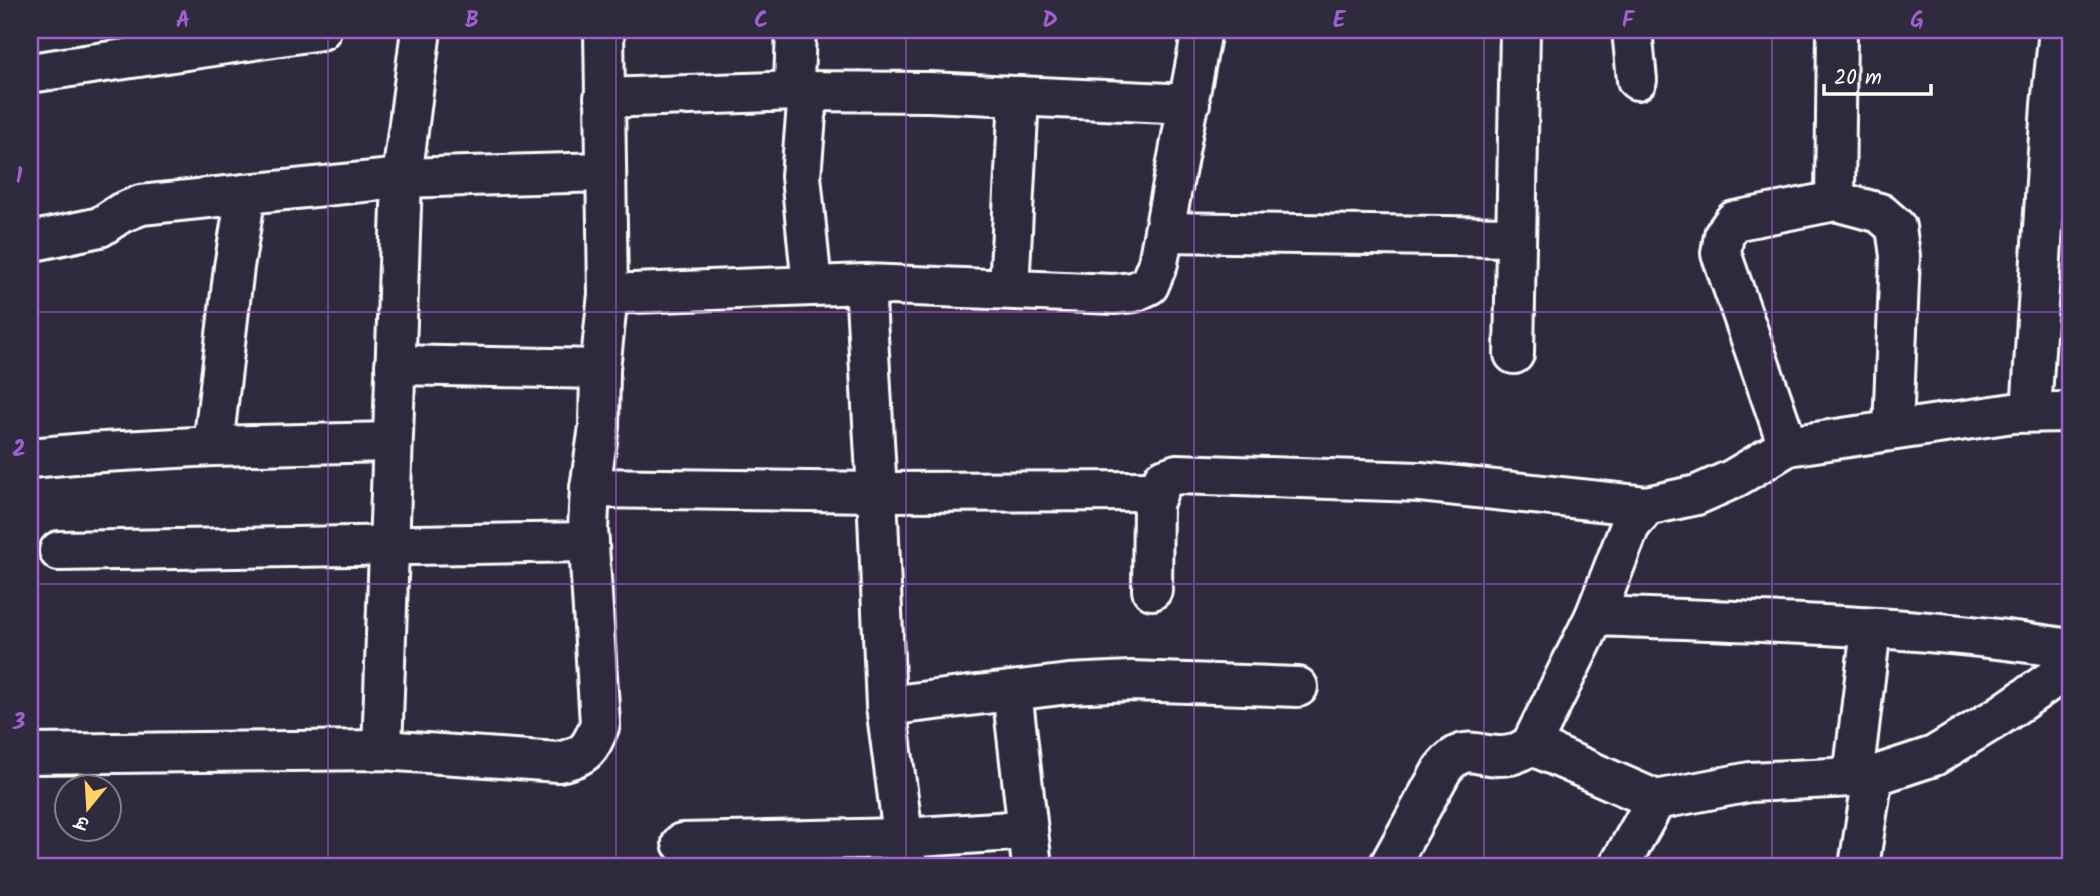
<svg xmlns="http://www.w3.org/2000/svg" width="2100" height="896" font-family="Kalam,'Playpen Sans Deva',sans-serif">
<rect width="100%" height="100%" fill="#2f2a3d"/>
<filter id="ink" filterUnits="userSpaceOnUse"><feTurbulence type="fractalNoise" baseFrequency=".0143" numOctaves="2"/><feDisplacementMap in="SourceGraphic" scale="14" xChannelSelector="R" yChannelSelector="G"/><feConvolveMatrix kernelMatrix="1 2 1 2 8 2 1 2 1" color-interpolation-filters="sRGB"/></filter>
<g filter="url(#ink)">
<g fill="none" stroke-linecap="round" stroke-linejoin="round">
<g stroke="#fff" stroke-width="44">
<g id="street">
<path d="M796,30L794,82L807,105L801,176L812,286"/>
<path d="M1632,30L1637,80"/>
<path d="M30,73L321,30"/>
<path d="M604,98L798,91L929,92L1190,104"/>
<path d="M1835,201L1837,30"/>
<path d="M1164,232L1516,237"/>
<path d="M30,242L100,227L121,213L141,205L246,194"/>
<path d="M865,284L877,492L886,706L907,866"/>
<path d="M1009,289L1019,96"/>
<path d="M608,294L865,284L1114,294L1134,292L1149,285L1158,263L1202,30"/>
<path d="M1514,354L1520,30"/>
<path d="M395,365L600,369"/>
<path d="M2031,412L2051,105L2059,30"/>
<path d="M213,446L392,442"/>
<path d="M1788,446L1721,253L1724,235L1734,221L1835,201L1880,213L1896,227L1900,256L1893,429"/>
<path d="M30,458L86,453L213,446L234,267L246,194L402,178L605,172"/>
<path d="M590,488L877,492L1157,491"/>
<path d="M59,551L589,542"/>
<path d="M1152,590L1153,504L1163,479L1177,474L1420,482L1646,506"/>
<path d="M1595,616C1753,622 1914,624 2070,649"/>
<path d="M1012,691L1032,866"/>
<path d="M886,706L1069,684L1131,681L1298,687"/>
<path d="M1531,745L1656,800"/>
<path d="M382,750L402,178L421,30"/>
<path d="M30,754L382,750L558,762C585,757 591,749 600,724L588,529L590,488L599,427L600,369L608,294L604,30"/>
<path d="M1853,777L1871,629"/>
<path d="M682,843L903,838L1028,830"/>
<path d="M1389,866L1442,770C1466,738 1479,761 1510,755C1517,754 1524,749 1531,745L1595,616L1630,526L1646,506L1697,495L1733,479L1788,446L2013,413L2070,412"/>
<path d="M1619,866L1656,800L1750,782L1873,776L1934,756L1998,717L2070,667"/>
<path d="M1859,866L1873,776"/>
</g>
</g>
<use href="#street" stroke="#2f2a3d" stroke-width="38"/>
</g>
</g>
<path fill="none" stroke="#9c61cf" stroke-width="2" stroke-opacity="0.55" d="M328,30V866M616,30V866M906,30V866M1194,30V866M1484,30V866M1772,30V866M30,312H2070M30,584H2070"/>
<rect width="2100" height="896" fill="none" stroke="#2f2a3d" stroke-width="77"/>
<g transform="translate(88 808) rotate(198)"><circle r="33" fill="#2f2a3d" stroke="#827f8b" stroke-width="2"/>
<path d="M0-5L12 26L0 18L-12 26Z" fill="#ffd166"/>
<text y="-10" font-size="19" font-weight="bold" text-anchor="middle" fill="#ffffff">उ</text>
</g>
<path d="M1824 84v10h107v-10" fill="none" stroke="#ffffff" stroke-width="3.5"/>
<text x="1834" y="84" font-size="21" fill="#ffffff" stroke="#2f2a3d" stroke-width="5" paint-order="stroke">20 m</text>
<rect x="38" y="38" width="2024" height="820" fill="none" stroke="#9c61cf" stroke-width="2.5"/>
<g font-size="23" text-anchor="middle" font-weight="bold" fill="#9c61cf">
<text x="183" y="27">A</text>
<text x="472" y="27">B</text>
<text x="761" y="27">C</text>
<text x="1050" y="27">D</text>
<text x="1339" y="27">E</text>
<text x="1628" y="27">F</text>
<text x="1917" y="27">G</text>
<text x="19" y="183">1</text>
<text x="19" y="456">2</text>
<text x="19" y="729">3</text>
</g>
</svg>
